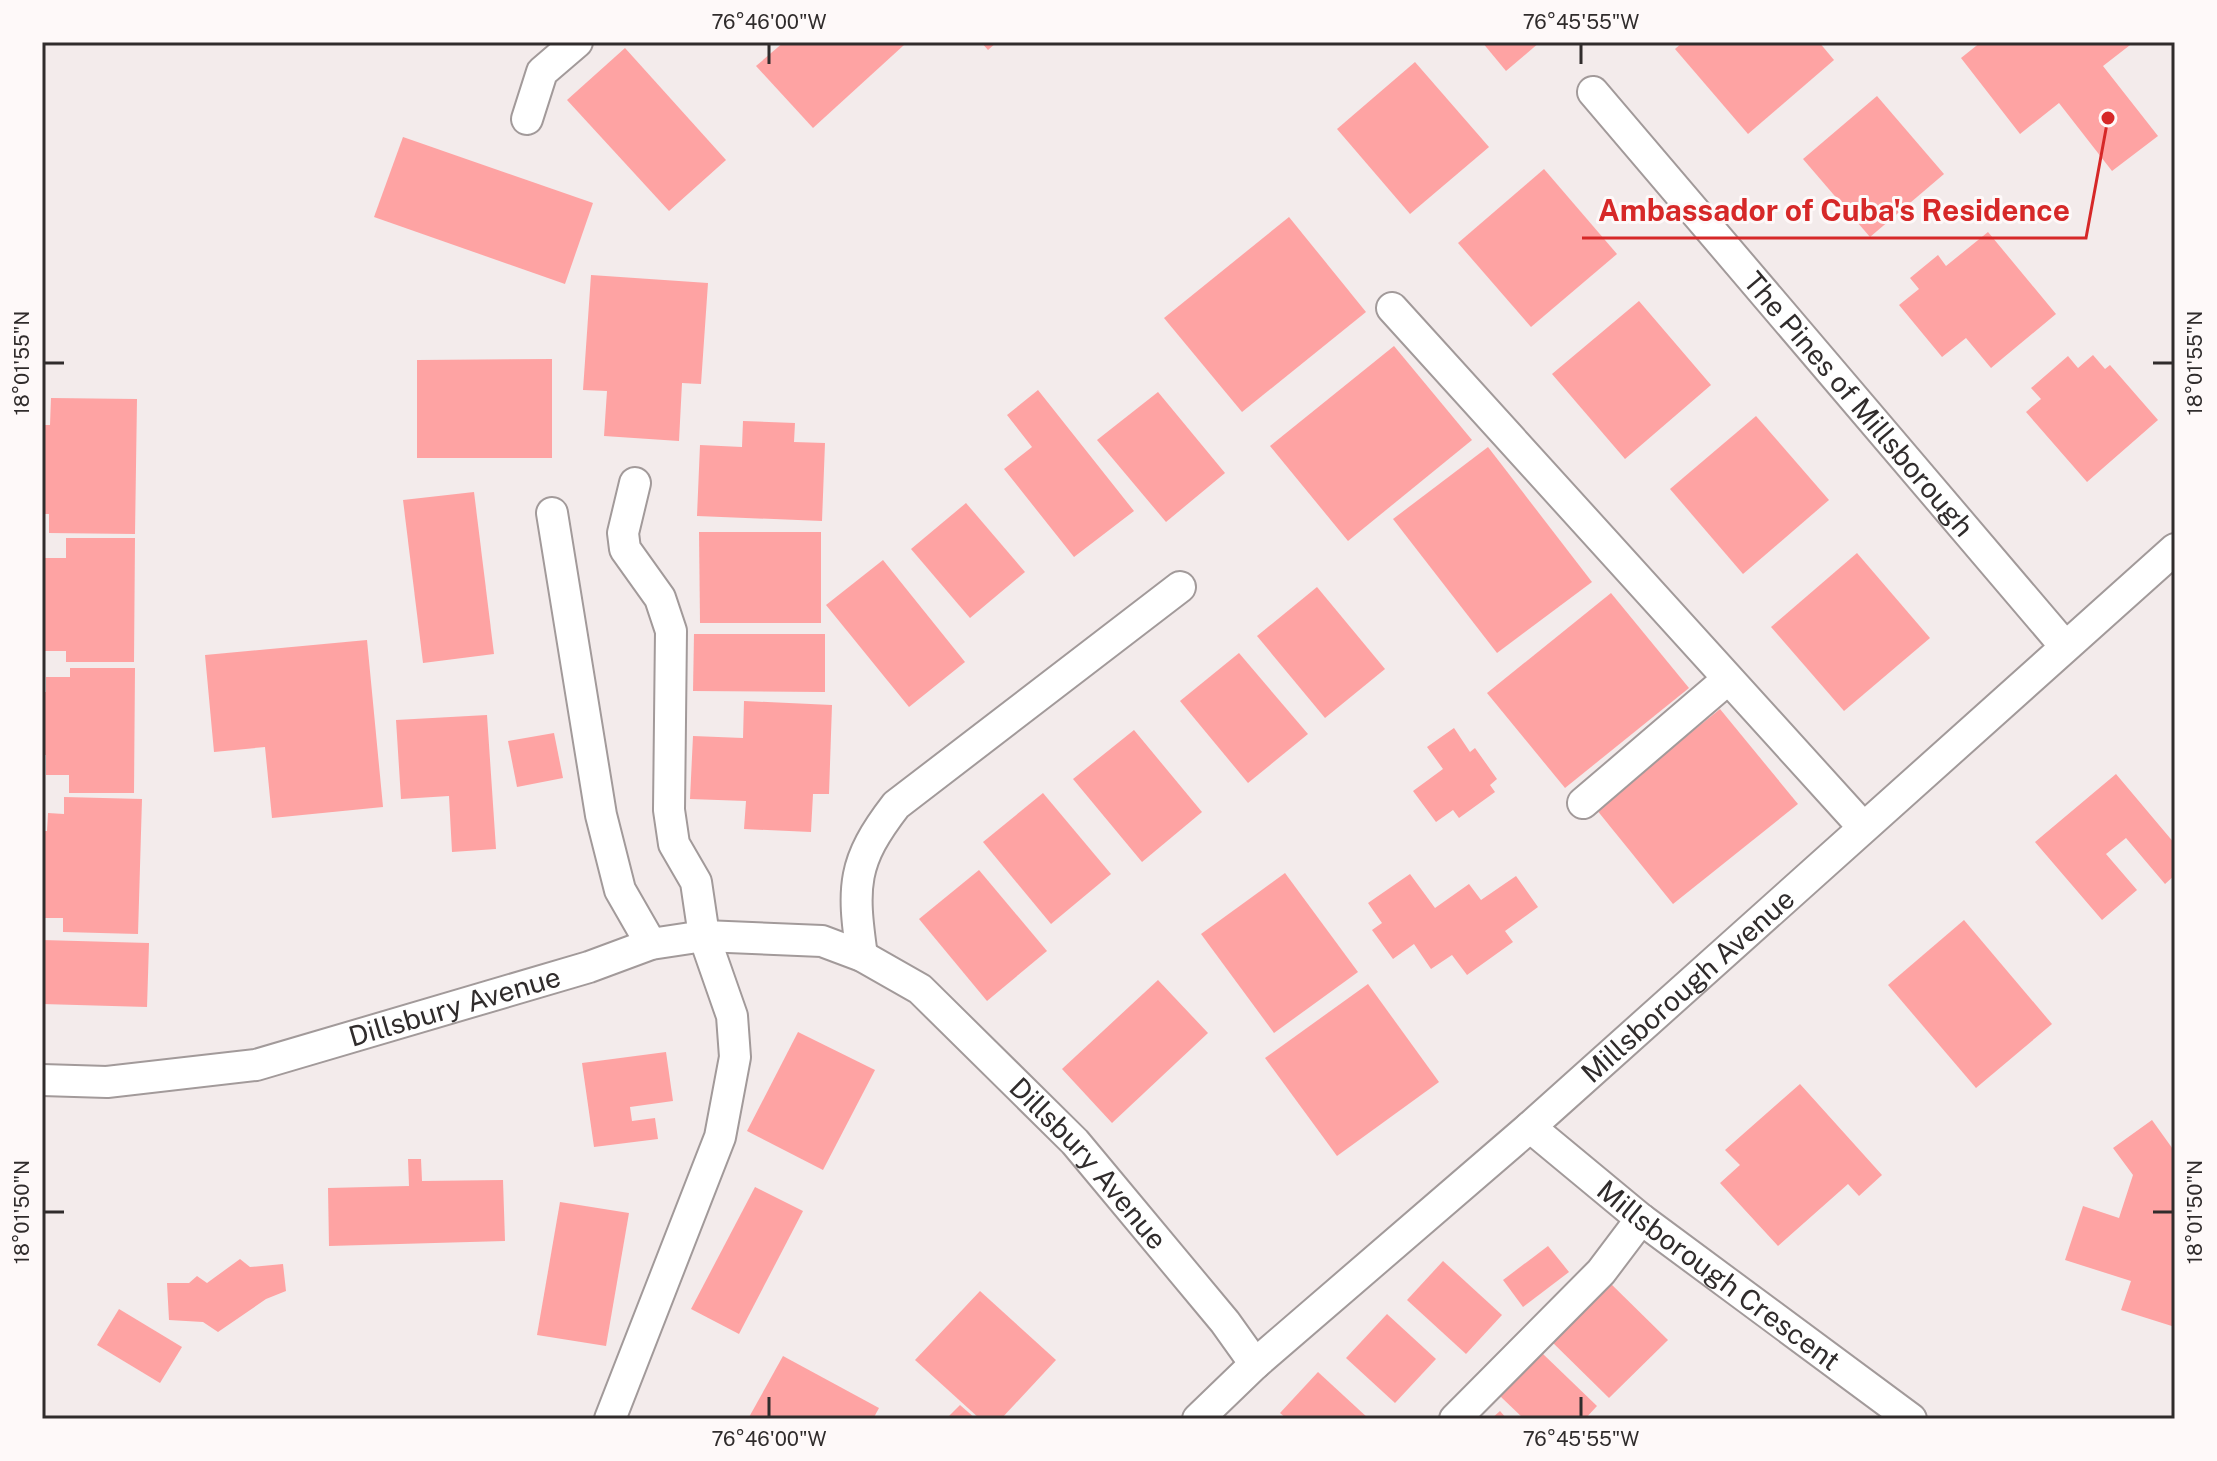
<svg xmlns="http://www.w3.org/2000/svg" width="2217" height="1461" font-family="'Public Sans',sans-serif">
<rect width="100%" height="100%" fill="#f3ebeb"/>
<g fill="#fea3a3">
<path d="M784,42H901L904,45L813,128L756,66Z"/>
<path d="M981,42H997L988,50Z"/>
<path d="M1482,42H1540L1506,71Z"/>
<path d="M1683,42H1819L1834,60L1748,134L1675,49Z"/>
<path d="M1981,42H2134L2103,66L2158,136L2112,171L2059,103L2020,134L1961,58Z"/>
<path d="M625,48L726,160L669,211L567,100Z"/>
<path d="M1415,62L1489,147L1410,214L1337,129Z"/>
<path d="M1877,96L1944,174L1870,237L1803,159Z"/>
<path d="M403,137L593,203L565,284L374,217Z"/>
<path d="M1544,169L1617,254L1531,327L1458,243Z"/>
<path d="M1289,217L1366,312L1242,412L1164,318Z"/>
<path d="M1988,232L2056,314L1991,368L1966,338L1942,357L1899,305L1919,289L1910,278L1938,255L1946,266Z"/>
<path d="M591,275L708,283L701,384L682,383L679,441L604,436L607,391L583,390Z"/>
<path d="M1639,301L1711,385L1625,459L1552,374Z"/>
<path d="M1394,346L1472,440L1348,541L1270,446Z"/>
<path d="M2093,355L2105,369L2110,365L2158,420L2087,482L2026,412L2041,399L2031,388L2068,356L2078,368Z"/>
<path d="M552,359V458H417V360Z"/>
<path d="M1038,390L1134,511L1074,557L1004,469L1032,447L1007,415Z"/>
<path d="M1158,392L1225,473L1166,522L1097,440Z"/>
<path d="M51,398L137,399L135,534L49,533V514H42V425H50Z"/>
<path d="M1756,416L1829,500L1743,574L1670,489Z"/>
<path d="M743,421L795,423L794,442L825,443L822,521L697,516L700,445L742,447Z"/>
<path d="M1488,447L1592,582L1497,653L1393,519Z"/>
<path d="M474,492L494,654L423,663L403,500Z"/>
<path d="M966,503L1025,572L970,618L911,549Z"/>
<path d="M699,532H821V623H700Z"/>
<path d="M66,538H135L134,662H66V651H42V558H66Z"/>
<path d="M1857,553L1930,638L1844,711L1771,627Z"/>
<path d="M883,560L965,662L909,707L826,605Z"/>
<path d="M1317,587L1385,669L1325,718L1257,636Z"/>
<path d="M1611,593L1689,688L1565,788L1487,693Z"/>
<path d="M694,634H825V692L693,691Z"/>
<path d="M367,640L383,807L272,818L265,747L214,752L205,655Z"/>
<path d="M1239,653L1308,734L1248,783L1180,701Z"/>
<path d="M70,668H135L134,793H69V775H46V755H42V692H46V677H70Z"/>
<path d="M744,701L832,705L829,794H813L811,832L744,829L746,801L690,799L693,736L743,738Z"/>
<path d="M1720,709L1798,804L1673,904L1596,809Z"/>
<path d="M487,715L496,849L452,852L449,796L401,799L396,720Z"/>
<path d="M1454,728L1470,752L1475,748L1497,779L1490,785L1495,792L1459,818L1453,810L1436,822L1413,791L1443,769L1427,747Z"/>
<path d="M1134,730L1202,812L1142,862L1073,779Z"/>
<path d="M554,733L563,778L517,787L508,741Z"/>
<path d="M2116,774L2175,844V875L2165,884L2126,838L2106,854L2137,890L2102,920L2035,842Z"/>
<path d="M1043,793L1111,874L1051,924L983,842Z"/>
<path d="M64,797L142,799L138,934L63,932V918H44L42,831H47L48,813L64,814Z"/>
<path d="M979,870L1047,951L987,1001L919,919Z"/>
<path d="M1285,873L1358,972L1274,1033L1201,934Z"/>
<path d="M1410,874L1435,908L1469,884L1481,900L1516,876L1538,907L1505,931L1513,942L1467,975L1452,955L1431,969L1414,944L1393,959L1372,930L1382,923L1368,903Z"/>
<path d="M1964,920L2052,1024L1976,1088L1888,985Z"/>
<path d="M42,940L149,943L147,1007L42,1004Z"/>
<path d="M1158,980L1208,1033L1112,1123L1062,1069Z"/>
<path d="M1368,984L1439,1082L1337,1156L1265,1058Z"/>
<path d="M798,1032L875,1070L823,1170L747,1131Z"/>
<path d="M666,1052L673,1101L630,1107L632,1121L655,1118L658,1139L594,1147L582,1063Z"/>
<path d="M1800,1084L1882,1175L1859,1196L1848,1184L1778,1246L1720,1183L1740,1165L1725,1150Z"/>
<path d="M2152,1120L2175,1152V1327L2121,1310L2131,1281L2065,1260L2083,1206L2119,1218L2133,1175L2113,1148Z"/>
<path d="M408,1159H421L422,1181L503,1180L505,1241L329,1246L328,1188L409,1186Z"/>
<path d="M755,1187L803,1211L739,1334L691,1309Z"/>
<path d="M560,1202L629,1213L606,1346L537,1335Z"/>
<path d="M1548,1246L1569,1272L1523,1307L1503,1280Z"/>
<path d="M240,1259L250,1267L283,1264L286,1291L266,1299L218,1332L203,1322L169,1320L167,1283H189L197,1276L207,1283Z"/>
<path d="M1443,1261L1502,1315L1466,1354L1407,1300Z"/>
<path d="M1606,1279L1668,1340L1609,1398L1547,1337Z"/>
<path d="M980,1291L1056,1360L1001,1419H980L915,1360Z"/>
<path d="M119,1309L182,1347L160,1383L97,1345Z"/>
<path d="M1387,1314L1436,1359L1395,1403L1346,1358Z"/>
<path d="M1542,1353L1597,1406L1585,1419H1524L1500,1396Z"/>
<path d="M783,1356L879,1408L873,1419H748Z"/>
<path d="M1318,1372L1369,1419H1287L1280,1413Z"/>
<path d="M960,1405L976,1419H946Z"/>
<path d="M1500,1411L1507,1419H1491Z"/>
</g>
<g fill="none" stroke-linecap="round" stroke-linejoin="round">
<g stroke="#a29a9a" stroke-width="34">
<g id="minor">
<path id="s1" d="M1593,92L2064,645"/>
<path d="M527,119L542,72L577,42"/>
<path d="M1392,308L1863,827"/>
<path d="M552,513L601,815L620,890L651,944"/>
<path d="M1583,803L1728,679"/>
<path d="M862,956C852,886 852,862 896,805L1180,587"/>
<path id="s2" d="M42,1080L107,1082L256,1065L589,967L651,944L704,936L822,941L862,956L920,989L1075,1142L1225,1322L1255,1364"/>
<path id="s3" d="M1530,1127L1641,1219L1911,1419"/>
<path d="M610,1419L720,1137L735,1057L732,1016L704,936L696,882L674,844L669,810L671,631L660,598L625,549L623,533L635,483"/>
<path id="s4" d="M1198,1419L1255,1364L1530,1127L2175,549"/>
<path d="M1455,1419L1601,1272L1641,1219"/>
</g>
</g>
<use href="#minor" stroke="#fff" stroke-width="30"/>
</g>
<path fill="none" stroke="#302c2c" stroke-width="3" d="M769,44V64M1581,44V64M44,363H64M2153,363H2173M44,1212H64M2153,1212H2173M769,1397V1417M1581,1397V1417"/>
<g text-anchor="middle" stroke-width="6" stroke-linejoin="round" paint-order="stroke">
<g font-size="28" fill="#302c2c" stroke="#fef9f9">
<text dy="10" stroke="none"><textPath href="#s1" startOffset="410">The Pines of Millsborough</textPath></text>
<text dy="10" stroke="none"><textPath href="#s4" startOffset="654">Millsborough Avenue</textPath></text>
<text dy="10" stroke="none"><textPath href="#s2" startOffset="422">Dillsbury Avenue</textPath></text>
<text dy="10" stroke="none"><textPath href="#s2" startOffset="1152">Dillsbury Avenue</textPath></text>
<text dy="10" stroke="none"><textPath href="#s3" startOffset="240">Millsborough Crescent</textPath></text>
</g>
</g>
<path fill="none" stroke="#d62828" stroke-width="3" d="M2108 118L2086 238H1582"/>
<circle fill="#d62828" stroke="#fef9f9" stroke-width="3" cx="2108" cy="118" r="8"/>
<g font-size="30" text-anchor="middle" font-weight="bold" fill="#d62828" stroke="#fef9f9" stroke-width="6" stroke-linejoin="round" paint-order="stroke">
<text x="1834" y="221">Ambassador of Cuba's Residence</text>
</g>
<rect width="2217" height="1461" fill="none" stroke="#fef9f9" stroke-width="88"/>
<rect x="44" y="44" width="2129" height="1373" fill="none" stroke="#302c2c" stroke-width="3"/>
<g font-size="20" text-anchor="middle" fill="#302c2c">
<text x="769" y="29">76°46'00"W</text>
<text x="1581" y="29">76°45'55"W</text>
<text transform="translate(22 363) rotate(-90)" y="7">18°01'55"N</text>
<text transform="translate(2195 363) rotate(-90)" y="7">18°01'55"N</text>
<text transform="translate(22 1212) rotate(-90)" y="7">18°01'50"N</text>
<text transform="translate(2195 1212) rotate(-90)" y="7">18°01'50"N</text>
<text x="769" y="1446">76°46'00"W</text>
<text x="1581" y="1446">76°45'55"W</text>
</g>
</svg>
